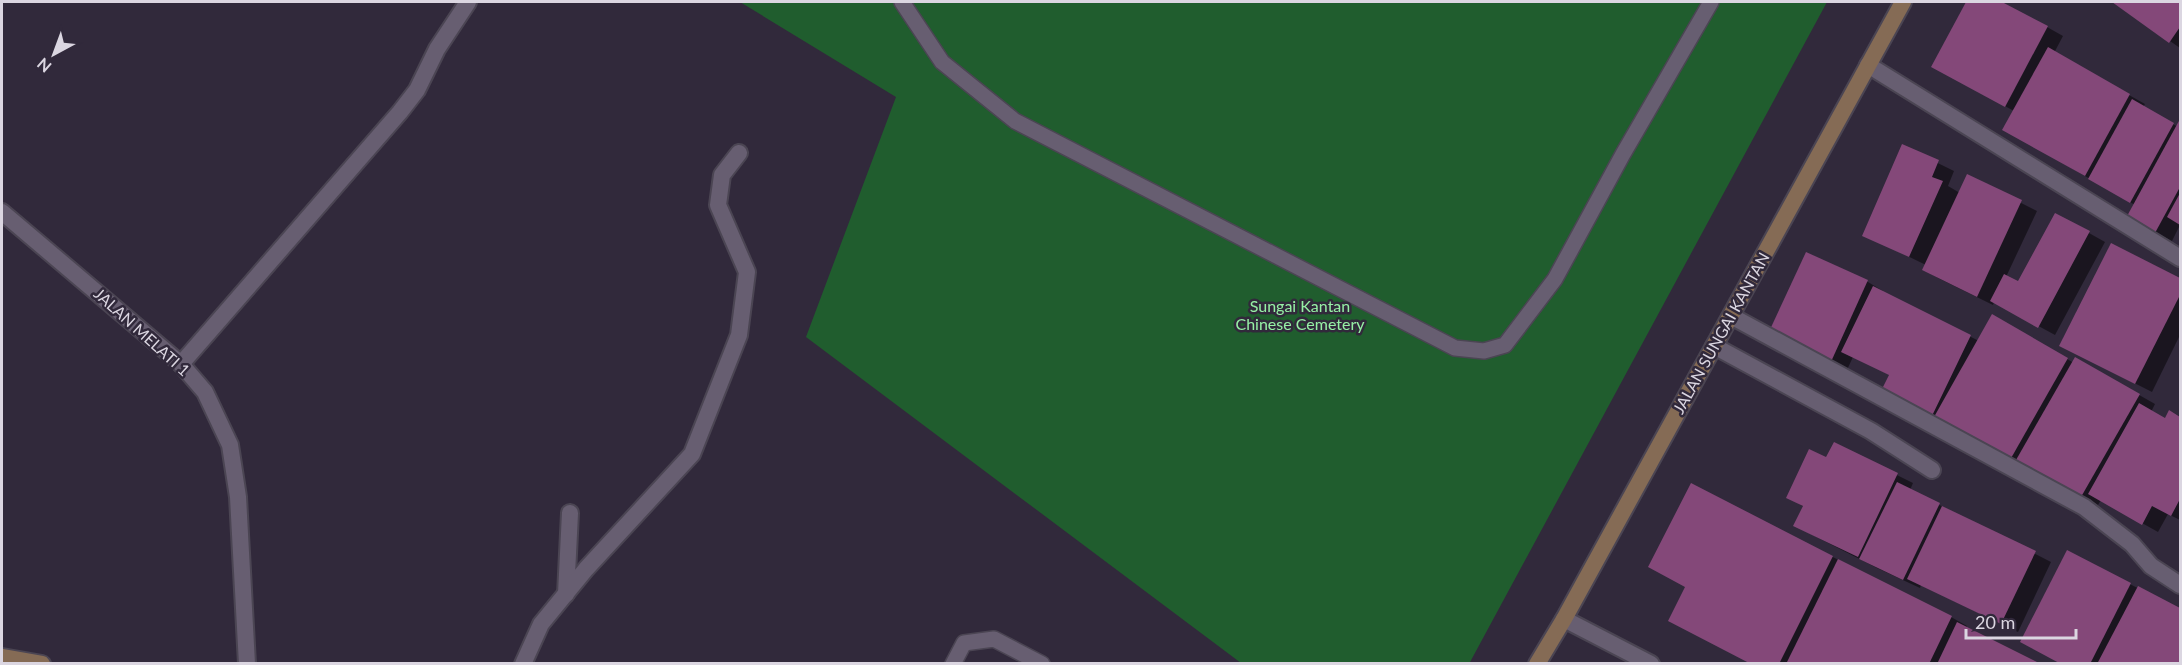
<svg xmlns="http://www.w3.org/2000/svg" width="2182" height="665" font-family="Lato,sans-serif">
<rect width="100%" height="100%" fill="#31293b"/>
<path fill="#205d2e" d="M740,2H1827L1469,664L1241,663L806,337L896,97Z"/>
<g fill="#0007">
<path d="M1968,2H1999L2047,27L2063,36L2054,53L2145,104L2143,107L2178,127L2180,123V225L2172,241L2144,226L2135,205L2004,129L2014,111L1933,67Z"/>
<path d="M2115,2H2180V48L2170,41Z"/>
<path d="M1903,146L1954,171L1948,186L1960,193L1968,176L2037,211L2006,277L2019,283L2089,233L2105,242L2055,335L1994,302L1993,305L1940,279L1924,270L1926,265L1864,235Z"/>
<path d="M2111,245L2180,280V335L2152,392L2077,354Z"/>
<path d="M1807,254L1868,282L1883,291V293L1979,341L1992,316L2074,363L2076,359L2155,404L2151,412L2165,420L2170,412L2180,419V520L2168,514L2158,532L2101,500L2098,505L2028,465L2027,468L1898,402L1890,375L1853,357L1846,372L1785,344Z"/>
<path d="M1834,444L1913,483L1910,490L2051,562L2018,632L1921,585L1920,588L1877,568L1795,526L1804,507L1788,497L1827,459Z"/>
<path d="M1691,485L1951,617L1967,626L1966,628L2038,664H1752L1687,587Z"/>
<path d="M2068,552L2180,610V664H2063Z"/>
</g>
<g fill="#844879">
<path d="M1966,2H2002L2048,26L2005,107L1931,67Z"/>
<path d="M2112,2H2180V27L2169,43Z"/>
<path d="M2048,47L2130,94L2085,176L2002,130Z"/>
<path d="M2132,99L2174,123L2130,203L2088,179Z"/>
<path d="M2180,119V187L2155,233L2126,218Z"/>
<path d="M1902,144L1939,160L1932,177L1943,181L1909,257L1862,236Z"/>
<path d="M1967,174L2022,200L1977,297L1922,270Z"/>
<path d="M2180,193V225L2167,217Z"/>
<path d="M2055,213L2090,231L2038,328L1990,301L2004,274L2018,281Z"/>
<path d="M2111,243L2180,278V295L2135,384L2059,346Z"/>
<path d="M1806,252L1868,280L1830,364L1767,336Z"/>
<path d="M1873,286L1971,335L1931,418L1880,393L1889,375L1841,352Z"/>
<path d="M1992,314L2068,358L2010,460L1934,417Z"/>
<path d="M2075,357L2140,394L2081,497L2016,460Z"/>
<path d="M2139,403L2165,418L2169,410L2180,417V499L2171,516L2152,506L2142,525L2088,494Z"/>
<path d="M1834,442L1898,473L1858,557L1793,526L1803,506L1786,498L1809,449L1826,457Z"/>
<path d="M1897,482L1940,503L1903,580L1859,559Z"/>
<path d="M1691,483L1833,556L1779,664H1751L1668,621L1685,587L1648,567Z"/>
<path d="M1942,506L2036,551L2001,624L1907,579Z"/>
<path d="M2067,550L2131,583L2090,664H2061L2020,642Z"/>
<path d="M1838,559L1952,616L1929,664H1786Z"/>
<path d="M2138,586L2180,608V664H2097Z"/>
<path d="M1957,622L2041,664H1937Z"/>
</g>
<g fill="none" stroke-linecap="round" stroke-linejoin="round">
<g stroke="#4b4553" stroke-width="18">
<g id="service">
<path d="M902,2L942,62L1015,121L1455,348L1484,351L1505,345L1555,279L1623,154L1711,2"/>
<path d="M953,664L964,643L994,639L1042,664"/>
</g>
</g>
<g stroke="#4b4553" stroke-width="20">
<g id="minor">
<path d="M1868,65L2180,258"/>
<path d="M2,212L181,364L205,392L230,445L238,497L247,664"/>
<path d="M1731,316L2084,507L2132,544L2151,566L2180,585"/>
<path d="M1714,346L1871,431L1932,470"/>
<path d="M181,364L400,112L417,90L437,49L468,2"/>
<path d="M566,594L570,513"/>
<path d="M1564,619L1651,664"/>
<path d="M523,664L541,624L586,569L692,454L739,335L747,272L718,205L722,175L739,153"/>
</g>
</g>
<g stroke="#4b4553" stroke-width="20">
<g id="secondary">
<path d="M2,657L42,664"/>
<path d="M1537,664L1564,619L1903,2"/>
</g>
</g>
<use href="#service" stroke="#675e71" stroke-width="15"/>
<use href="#minor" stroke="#675e71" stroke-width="16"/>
<use href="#secondary" stroke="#856b55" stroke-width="16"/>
</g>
<g text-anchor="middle" stroke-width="5" stroke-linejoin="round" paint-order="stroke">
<g font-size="16" fill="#96f0a5" stroke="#31293b">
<text x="1300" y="312">Sungai Kantan<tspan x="1300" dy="18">Chinese Cemetery</tspan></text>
</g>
<g font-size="16" fill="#dbd6e1" stroke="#31293b">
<text transform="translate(142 332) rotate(42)" y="6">JALAN MELATI 1</text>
<text transform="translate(1721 333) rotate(-61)" y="6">JALAN SUNGAI KANTAN</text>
</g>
</g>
<rect width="2182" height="665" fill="none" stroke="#dbd6e1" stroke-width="6"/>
<g transform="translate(54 54) rotate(221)" stroke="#31293b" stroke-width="4.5" paint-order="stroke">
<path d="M0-4.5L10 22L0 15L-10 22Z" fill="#dbd6e1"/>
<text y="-9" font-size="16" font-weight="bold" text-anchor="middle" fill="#dbd6e1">N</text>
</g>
<path d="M1966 629v9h110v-9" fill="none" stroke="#dbd6e1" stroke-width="3"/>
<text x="1975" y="629" font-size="18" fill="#dbd6e1" stroke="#31293b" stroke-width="4.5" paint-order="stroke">20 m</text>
</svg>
